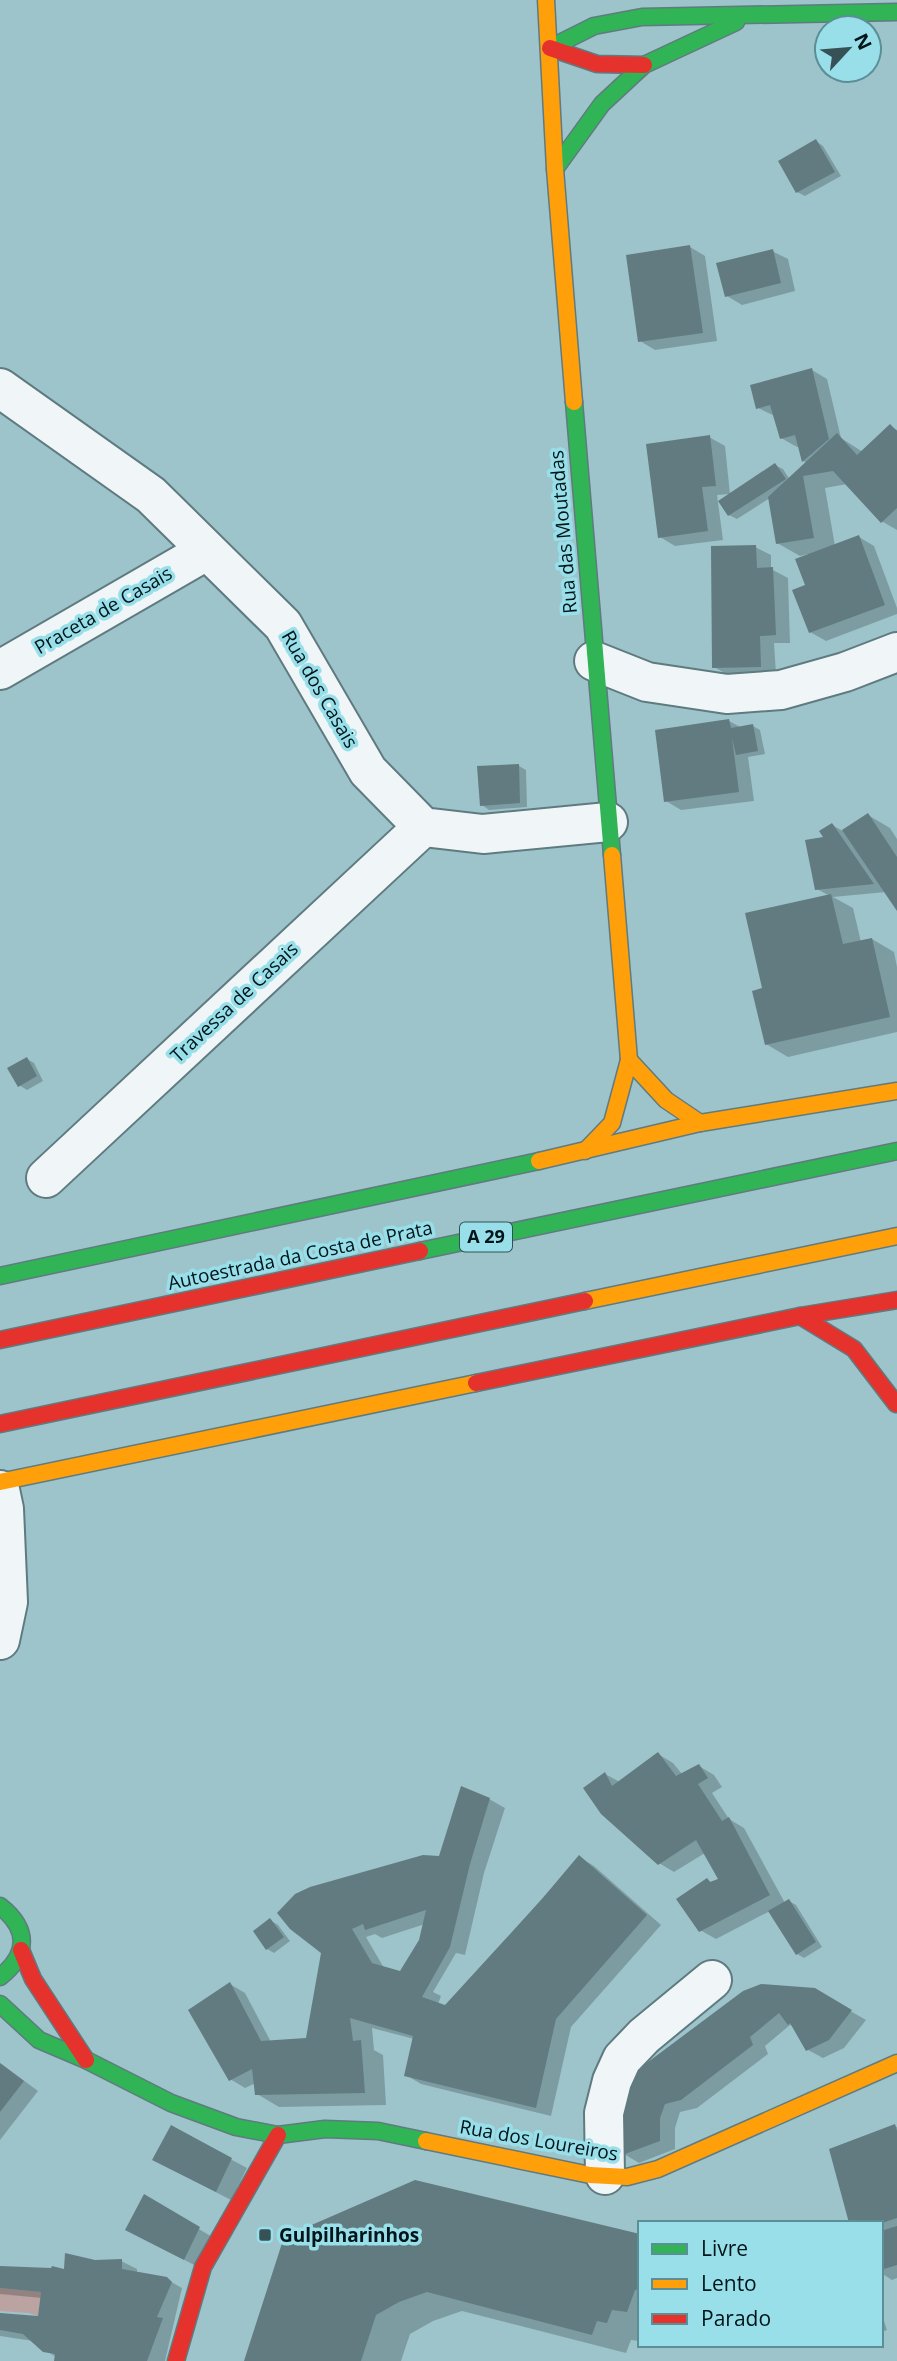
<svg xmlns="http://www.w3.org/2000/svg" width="897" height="2361" font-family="'Open Sans',sans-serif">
<rect width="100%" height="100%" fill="#9dc4ca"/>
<path fill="#baa3a1" d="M0,2288L41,2292L38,2316L29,2313L0,2311Z"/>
<g fill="#0003" fill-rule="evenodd">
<path d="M816,141L823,146L841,176L805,196L797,192Z"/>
<path d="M690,247L705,256L717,341L655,350L640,341Z"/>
<path d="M772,251L788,259L795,291L742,305L727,296Z"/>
<path d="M812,370L827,379L841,438L863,452L890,426L897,430V530L883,522L847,484L825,488L835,546L859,537L874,546L897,608V614L826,641L810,632L808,554L800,556L777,543L770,498L737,519L729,515L775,465L783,469L790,480L807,463L803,461L800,446L797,447L781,438L775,416L758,408Z"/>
<path d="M709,437L725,446L730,494L717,495L723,540L675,546L660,537Z"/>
<path d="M755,547L771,555V569L788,578L790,643H774L776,674L730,676L714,667Z"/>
<path d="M729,721L742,728L753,726L760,730L765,754L748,757L754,801L681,810L666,801Z"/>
<path d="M519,766L526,770L527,807L489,810L482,805L479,767Z"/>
<path d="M868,815L890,828L897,839V908L886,892L833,897L853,908L861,942L872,939L894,952L897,967V1032L788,1057L766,1044L764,989L830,896L817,889L827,838L832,825L843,831Z"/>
<path d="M27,1059L34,1063L43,1081L27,1090L19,1085Z"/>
<path d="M658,1754L673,1763L682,1774L699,1766L714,1775L722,1787L712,1793L729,1819L744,1828L785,1903L789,1901L796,1905L822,1947L804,1958L797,1954L770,1911L716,1939L700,1930L708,1880L713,1883L720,1879L705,1853L674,1872L659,1863L603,1813L605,1774L620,1782Z"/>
<path d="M489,1799L505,1808L484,1873L465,1955L456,1953L433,1992L441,1996L438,2004L446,2007L579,1857L594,1866L661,1925L571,2027L551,2116L421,2084L406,2075L414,2039L372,2028L374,2050L383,2055L386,2105L279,2107L257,2094L256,2083L245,2088L230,2079V1984L245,1993L271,2042L307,2039L323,1952L441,1858ZM425,1924L420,1941L401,1973L384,1968L366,1937L375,1934L382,1938Z"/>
<path d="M270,1920L278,1925L290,1941L274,1953L267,1949Z"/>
<path d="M814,1990L866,2020L844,2048L823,2058L808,2050L795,2027L790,2025L765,2046L768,2054L697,2108L680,2112L675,2128V2149L639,2163L624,2154L626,2104Z"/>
<path d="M0,2063L38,2091L0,2140Z"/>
<path d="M894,2126L897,2127V2278L892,2280L881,2273V2223Z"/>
<path d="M171,2127L247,2168L231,2200L169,2168Z"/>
<path d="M145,2197L214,2238L200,2268L142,2238Z"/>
<path d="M640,2236V2341L631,2340L626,2353L462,2311L433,2321L410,2334L401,2361H246L285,2238Z"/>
<path d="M121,2261L137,2269V2274L166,2279L182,2288L165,2361H56L57,2358L33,2341L0,2336V2315L39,2318L42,2298L0,2294V2268L66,2271L95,2262Z"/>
<path d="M881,2312L887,2330L881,2332Z"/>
</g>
<g fill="#617b81" fill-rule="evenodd">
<path d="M816,139L835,172L796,193L778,161Z"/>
<path d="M690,245L703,333L638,342L626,255Z"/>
<path d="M773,249L781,283L725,297L716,263Z"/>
<path d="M812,368L829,439L802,462L795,435L780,439L770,405L756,409L750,385Z"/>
<path d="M890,424L897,431V508L881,523L833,471L803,476L814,538L776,544L768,497L837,433L857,455Z"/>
<path d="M710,435L716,486L702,487L708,531L658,538L646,444Z"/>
<path d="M775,463L786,479L728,516L718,501Z"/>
<path d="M859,535L885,605L809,633L792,590L805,585L795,559Z"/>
<path d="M756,545L757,568L773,567L776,635L760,636L761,667L712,668L711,546Z"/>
<path d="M729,719L731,728L753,724L758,751L736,755L732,738L739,792L664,802L655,730Z"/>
<path d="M519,764L520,803L480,806L477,766Z"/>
<path d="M868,813L897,857V911L842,830Z"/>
<path d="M832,823L874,884L815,890L805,840L823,837L819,831Z"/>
<path d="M831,894L843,944L872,938L890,1017L765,1045L752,991L762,988L745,913Z"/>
<path d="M27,1057L37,1076L18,1087L7,1068Z"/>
<path d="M658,1752L676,1776L699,1764L708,1778L698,1784L722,1821L729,1817L770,1895L699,1932L676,1899L707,1878L710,1882L718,1879L696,1840L658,1865L601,1814L583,1788L605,1772L612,1786Z"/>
<path d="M461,1786L490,1798L470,1864L450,1947L422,1997L445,2005L542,1899L579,1855L647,1915L556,2019L536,2108L404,2076L413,2036L350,2018L353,2041L361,2040L365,2093L255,2095L252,2069L229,2081L188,2010L230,1982L261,2041L306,2038L321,1953L290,1929L277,1913L295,1894L310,1887L423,1855L439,1856ZM426,1910L419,1940L400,1971L372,1963L352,1929L363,1924L365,1930Z"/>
<path d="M789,1899L816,1942L796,1955L768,1911Z"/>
<path d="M270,1918L284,1937L266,1950L253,1931Z"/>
<path d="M761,1984L815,1988L852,2010L829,2040L806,2051L790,2023L788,2025L779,2013L750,2037L753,2045L681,2100L665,2104L660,2118V2141L622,2155L624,2104L636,2071L743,1991Z"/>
<path d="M0,2063L24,2081L0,2112Z"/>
<path d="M895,2124L897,2131V2218L882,2223H849L829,2149Z"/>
<path d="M171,2125L232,2158L216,2192L152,2160Z"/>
<path d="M415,2180L640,2234V2289L635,2290L627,2312L612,2310L607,2323L597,2321L592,2335L427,2292L399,2302L376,2315L361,2361H244L284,2237Z"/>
<path d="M144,2194L200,2227L184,2260L125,2230Z"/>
<path d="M897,2226V2265L881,2270V2231Z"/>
<path d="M65,2253L95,2260L122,2259V2269L167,2277L172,2282L157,2317L163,2318L147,2361H54L55,2354L43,2352L23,2334L0,2330V2313L38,2316L41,2292L0,2288V2266L51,2268L52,2266L64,2269Z"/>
</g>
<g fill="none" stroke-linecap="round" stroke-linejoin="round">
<g stroke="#5f7b80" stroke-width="42">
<g id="street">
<path d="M0,388L151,495L283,625L368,771L423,827L483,834L608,822"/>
<path d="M594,661L647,682L727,694L781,690L845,672L897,652"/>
<path d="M0,670L206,551"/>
<path d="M46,1178L423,827"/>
<path d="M0,1490L4,1509L8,1602L0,1640"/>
<path d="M605,2175L604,2113L612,2081L622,2059L644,2036L712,1980"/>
</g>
</g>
<g stroke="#5f7b80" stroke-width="19">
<g id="fast">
<path d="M550,48L594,26L642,17L897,12"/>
<path d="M555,169L602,104L644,65L736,22"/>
<path d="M574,402L612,855"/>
<path d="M420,1251L897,1151"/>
<path d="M0,1276L539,1161"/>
<path d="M0,1906C29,1929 29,1954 0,1977"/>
<path d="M0,2004L39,2040L86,2060L171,2103L236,2127L278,2135L325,2129L378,2131L426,2141"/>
</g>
</g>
<g stroke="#5f7b80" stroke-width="19">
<g id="slow">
<path d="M546,0L555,169L574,402"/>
<path d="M612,855L629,1060"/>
<path d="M629,1060L666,1100L700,1123"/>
<path d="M585,1151L612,1123L629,1060"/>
<path d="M539,1161L700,1123L897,1091"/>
<path d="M585,1301L897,1236"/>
<path d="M0,1482L476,1383"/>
<path d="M426,2141L590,2175L627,2177L658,2169L897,2063"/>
</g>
</g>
<g stroke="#5f7b80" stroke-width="19">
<g id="jam">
<path d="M550,48L597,64L644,65"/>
<path d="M800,1316L854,1349L896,1404"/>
<path d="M0,1340L420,1251"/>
<path d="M476,1383L800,1316L897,1300"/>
<path d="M0,1424L585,1301"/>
<path d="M21,1950L33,1979L86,2060"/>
<path d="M176,2361L203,2267L278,2135"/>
</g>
</g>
<use href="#street" stroke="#f0f6f7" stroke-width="38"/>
<use href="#fast" stroke="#30b455" stroke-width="16"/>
<use href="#slow" stroke="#ff9f0a" stroke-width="16"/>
<use href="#jam" stroke="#e5322d" stroke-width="16"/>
</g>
<rect fill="#375257" stroke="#98dfe9" stroke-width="2.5" x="258" y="2228" width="14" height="14" rx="3.5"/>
<g text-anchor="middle" stroke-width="7" stroke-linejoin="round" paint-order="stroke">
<rect fill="#98dfe9" stroke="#2e5257" stroke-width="2" x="460" y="1222.5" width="52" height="29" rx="5"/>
<g font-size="18" font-weight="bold" fill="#001519">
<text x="486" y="1243">A 29</text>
</g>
<g font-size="19" fill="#001519" stroke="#98dfe9">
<text transform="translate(563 532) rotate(-95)" y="7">Rua das Moutadas</text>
<text transform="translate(103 610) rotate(-30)" y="7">Praceta de Casais</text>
<text transform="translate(320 689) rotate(60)" y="7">Rua dos Casais</text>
<text transform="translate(234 1002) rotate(-43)" y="7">Travessa de Casais</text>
<text transform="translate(300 1255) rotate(-12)" y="7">Autoestrada da Costa de Prata</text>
<text transform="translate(539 2140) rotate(10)" y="7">Rua dos Loureiros</text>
</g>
<g font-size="19" font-weight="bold" fill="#001519" stroke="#98dfe9" text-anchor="start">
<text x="279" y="2242">Gulpilharinhos</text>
</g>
</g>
<rect x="638" y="2221" width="245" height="126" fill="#98dfe9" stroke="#5b8e96" stroke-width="2"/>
<rect x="652" y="2244" width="35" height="10" fill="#30b455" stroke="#5b8e96" stroke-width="2"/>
<text x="701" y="2256" font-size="21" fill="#001519">Livre</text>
<rect x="652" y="2279" width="35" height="10" fill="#ff9f0a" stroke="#5b8e96" stroke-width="2"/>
<text x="701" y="2291" font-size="21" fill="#001519">Lento</text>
<rect x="652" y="2314" width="35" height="10" fill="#e5322d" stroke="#5b8e96" stroke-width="2"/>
<text x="701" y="2326" font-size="21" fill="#001519">Parado</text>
<g transform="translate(848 49) rotate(64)"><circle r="33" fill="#98dfe9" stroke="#5b8e96" stroke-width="2"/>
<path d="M0-5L12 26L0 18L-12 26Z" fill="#375257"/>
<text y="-10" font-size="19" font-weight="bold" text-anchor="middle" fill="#001519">N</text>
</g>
</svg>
